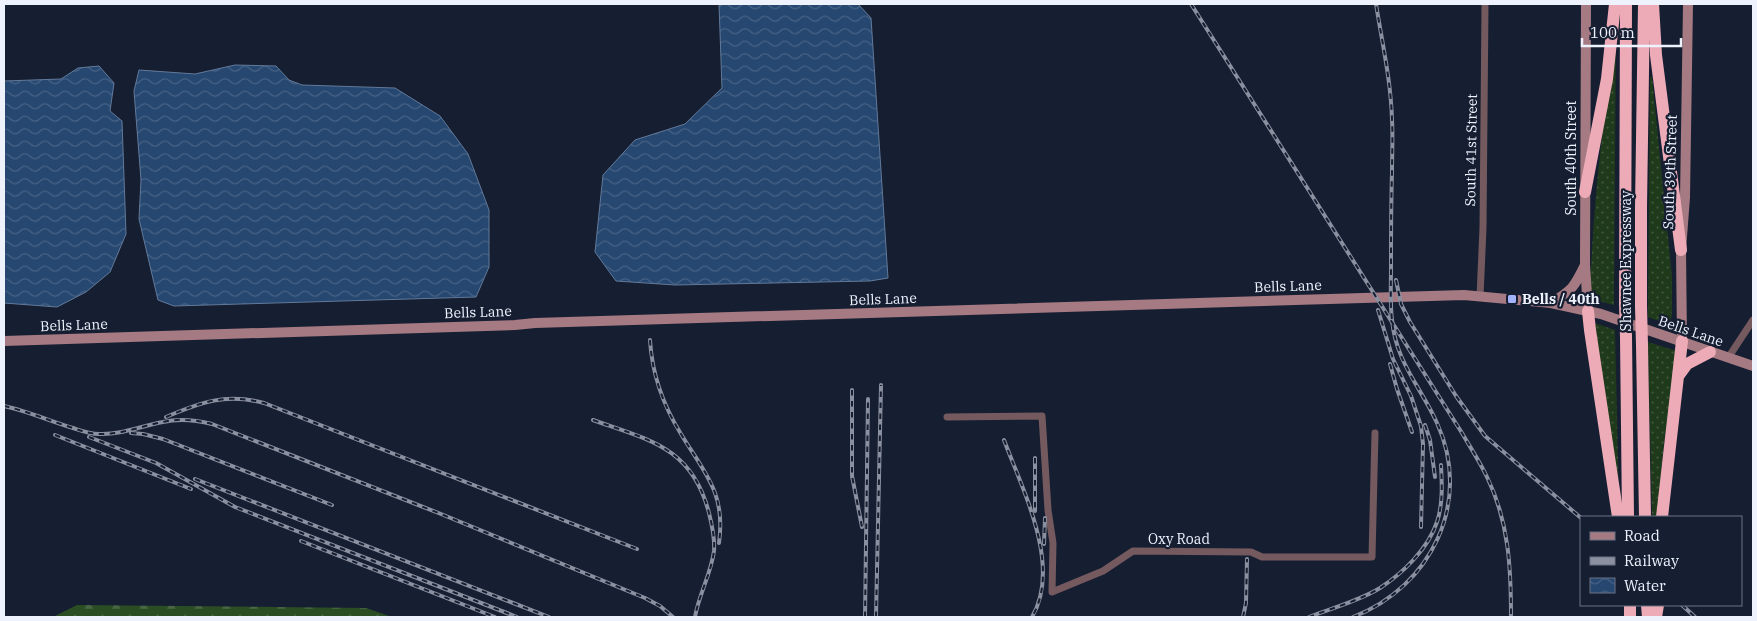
<svg xmlns="http://www.w3.org/2000/svg" width="1757" height="621" font-family="'IBM Plex Serif',serif">
<defs>
<pattern id="grass-dots" width="8" height="8" patternUnits="userSpaceOnUse" patternTransform="scale(1.25)"><rect width="8" height="8" fill="#1f391b"/><path d="M2 2h.1M6 6h.1" fill="none" stroke="#40563d" stroke-width="1.8" stroke-linecap="round"/></pattern>
<pattern id="forest-firs" width="22" height="20" patternUnits="userSpaceOnUse" patternTransform="scale(1.25)"><rect width="22" height="20" fill="#2a4d24"/><path d="M5 1l3.5 6h-7zM16 11l3.5 6h-7z" fill="#496745"/></pattern>
<pattern id="water-waves" width="16" height="10" patternUnits="userSpaceOnUse" patternTransform="scale(1.25)"><rect width="16" height="10" fill="#264770"/><path d="M0 5q4-4 8 0t8 0" fill="none" stroke="#466285"/></pattern>
</defs>
<rect width="100%" height="100%" fill="#161e32"/>
<g fill="url(#grass-dots)">
<path d="M1616,25L1614,305L1590,299C1592,206 1604,117 1616,25Z"/>
<path d="M1650,77H1652L1653,87L1672,276V314L1670,325L1648,317Z"/>
<path d="M1595,323L1615,330L1619,502Z"/>
<path d="M1648,342L1677,351L1664,443L1657,517H1652Z"/>
</g>
<path fill="url(#forest-firs)" d="M77,605L366,608L392,617H53Z"/>
<g fill="url(#water-waves)" stroke="#627a9a">
<path d="M719,4H858L871,18L888,278L870,281L675,285L616,281L595,252L603,175L635,140L685,124L722,88Z"/>
<path d="M235,65L276,66L289,80L302,85L395,88L440,116L468,154L489,210V267L476,297L174,306L158,300L139,219L141,180L134,91L139,70L195,74Z"/>
<path d="M99,66L114,83L110,111L122,121L126,234L110,272L86,292L57,307L4,303V81L61,79L78,68Z"/>
</g>
<g fill="none" stroke-linecap="round" stroke-linejoin="round">
<g stroke="#745a5e" stroke-width="7">
<path d="M1480,297L1483,228L1485,4"/>
<path d="M1728,358L1753,320"/>
<path d="M947,417L1042,416L1048,510L1053,543L1052,592L1103,571L1133,551L1251,552L1262,557H1372L1375,433"/>
</g>
<g stroke="#a57a82" stroke-width="10">
<path d="M1586,4L1585,264L1588,311"/>
<path d="M1551,303C1572,290 1574,288 1585,265"/>
<path d="M4,341L515,325L535,323L1464,295L1551,303L1601,314L1753,366"/>
<path d="M1682,341L1681,250L1685,197L1688,4"/>
</g>
<g stroke="#edabb7" stroke-width="12">
<path d="M1653,4L1656,55L1681,250"/>
<path d="M1585,192L1607,79L1615,4"/>
<path d="M1625,303L1626,4"/>
<path d="M1641,306V207L1644,4"/>
<path d="M1588,311L1590,330L1618,517"/>
<path d="M1626,337L1628,517"/>
<path d="M1642,345L1645,517"/>
<path d="M1679,375L1687,364L1710,352"/>
<path d="M1662,517L1682,341"/>
<path d="M1630,605V617"/>
<path d="M1647,605L1648,617"/>
<path d="M1656,617L1658,605"/>
</g>
<g stroke="#8a909f" stroke-width="4">
<g id="rail">
<path d="M1191,4L1462,433C1470,447 1480,462 1487,477C1509,522 1511,568 1511,617"/>
<path d="M1396,280L1401,304L1410,322L1456,396L1485,436L1581,518"/>
<path d="M1378,310L1393,359L1411,396L1421,426L1423,444L1421,527"/>
<path d="M650,340C652,374 663,405 681,434C705,474 726,493 719,543"/>
<path d="M1390,364L1397,389L1412,432"/>
<path d="M852,390V476L862,527"/>
<path d="M4,406C27,411 50,421 73,428C82,431 90,434 99,434C121,435 141,426 163,422C180,418 196,420 212,424L441,514L645,598L660,606L673,617"/>
<path d="M166,417C201,402 226,393 264,403L637,549"/>
<path d="M593,420C649,440 692,447 709,513C712,525 715,538 714,551C711,574 699,594 695,617"/>
<path d="M1425,425L1430,440L1435,477"/>
<path d="M131,433L143,434L163,439L332,505"/>
<path d="M55,435L191,489"/>
<path d="M89,437L156,463L235,507L517,617"/>
<path d="M1004,440C1023,491 1062,566 1032,617"/>
<path d="M1035,458V511"/>
<path d="M195,479L549,617"/>
<path d="M301,541L495,617"/>
<path d="M1044,544L1045,518"/>
<path d="M1682,605L1695,617"/>
<path d="M865,617L868,399"/>
<path d="M876,617L881,385"/>
<path d="M1243,617L1246,603L1247,559"/>
<path d="M1309,617C1332,608 1359,601 1380,588C1403,573 1428,549 1437,522C1443,504 1442,484 1441,465"/>
<path d="M1353,617C1431,587 1473,502 1437,423C1421,387 1396,363 1392,320C1390,303 1391,285 1391,267C1391,236 1391,204 1392,173C1392,155 1393,137 1392,120C1391,81 1382,42 1376,4"/>
</g>
</g>
<use href="#rail" stroke="#161e32" stroke-width="2" stroke-dasharray="5.5" stroke-linecap="butt"/>
<g stroke="#edabb7" stroke-width="12">
<path d="M1625,303L1626,337"/>
<path d="M1641,306L1642,345"/>
</g>
</g>
<rect fill="#a3b2fd" stroke="#161e32" stroke-width="2" x="1507" y="294" width="10" height="10" rx="2.5"/>
<g text-anchor="middle" stroke-width="4.5" stroke-linejoin="round" paint-order="stroke">
<g font-size="14" fill="#edf2fd" stroke="#161e32">
<text transform="translate(1471 150) rotate(-89)" y="5">South 41st Street</text>
<text transform="translate(1571 158) rotate(-90)" y="5">South 40th Street</text>
<text transform="translate(1670 172) rotate(-88)" y="5">South 39th Street</text>
<text transform="translate(1626 261) rotate(-90)" y="5">Shawnee Expressway</text>
<text transform="translate(1288 286) rotate(-2)" y="5">Bells Lane</text>
<text transform="translate(883 299) rotate(-2)" y="5">Bells Lane</text>
<text transform="translate(478 312) rotate(-2)" y="5">Bells Lane</text>
<text transform="translate(74 325) rotate(-2)" y="5">Bells Lane</text>
<text transform="translate(1691 331) rotate(19)" y="5">Bells Lane</text>
<text x="1179" y="544">Oxy Road</text>
</g>
<g font-size="14" font-weight="bold" fill="#edf2fd" stroke="#161e32" text-anchor="start">
<text x="1522" y="304">Bells / 40th</text>
</g>
</g>
<rect width="1757" height="621" fill="none" stroke="#edf2fd" stroke-width="10"/>
<rect x="1580" y="516" width="162" height="90" fill="#161e32" stroke="#6c7383"/>
<rect x="1590" y="532" width="25" height="8" fill="#a57a82" stroke="#6c7383"/>
<text x="1624" y="541" font-size="15" fill="#edf2fd">Road</text>
<rect x="1590" y="557" width="25" height="8" fill="#8a909f" stroke="#6c7383"/>
<text x="1624" y="566" font-size="15" fill="#edf2fd">Railway</text>
<rect x="1590" y="578" width="25" height="15" fill="url(#water-waves)" stroke="#6c7383"/>
<text x="1624" y="591" font-size="15" fill="#edf2fd">Water</text>
<path d="M1582 38v8h99v-8" fill="none" stroke="#edf2fd" stroke-width="2.5"/>
<text x="1590" y="38" font-size="15" fill="#edf2fd" stroke="#161e32" stroke-width="4" paint-order="stroke">100 m</text>
</svg>
